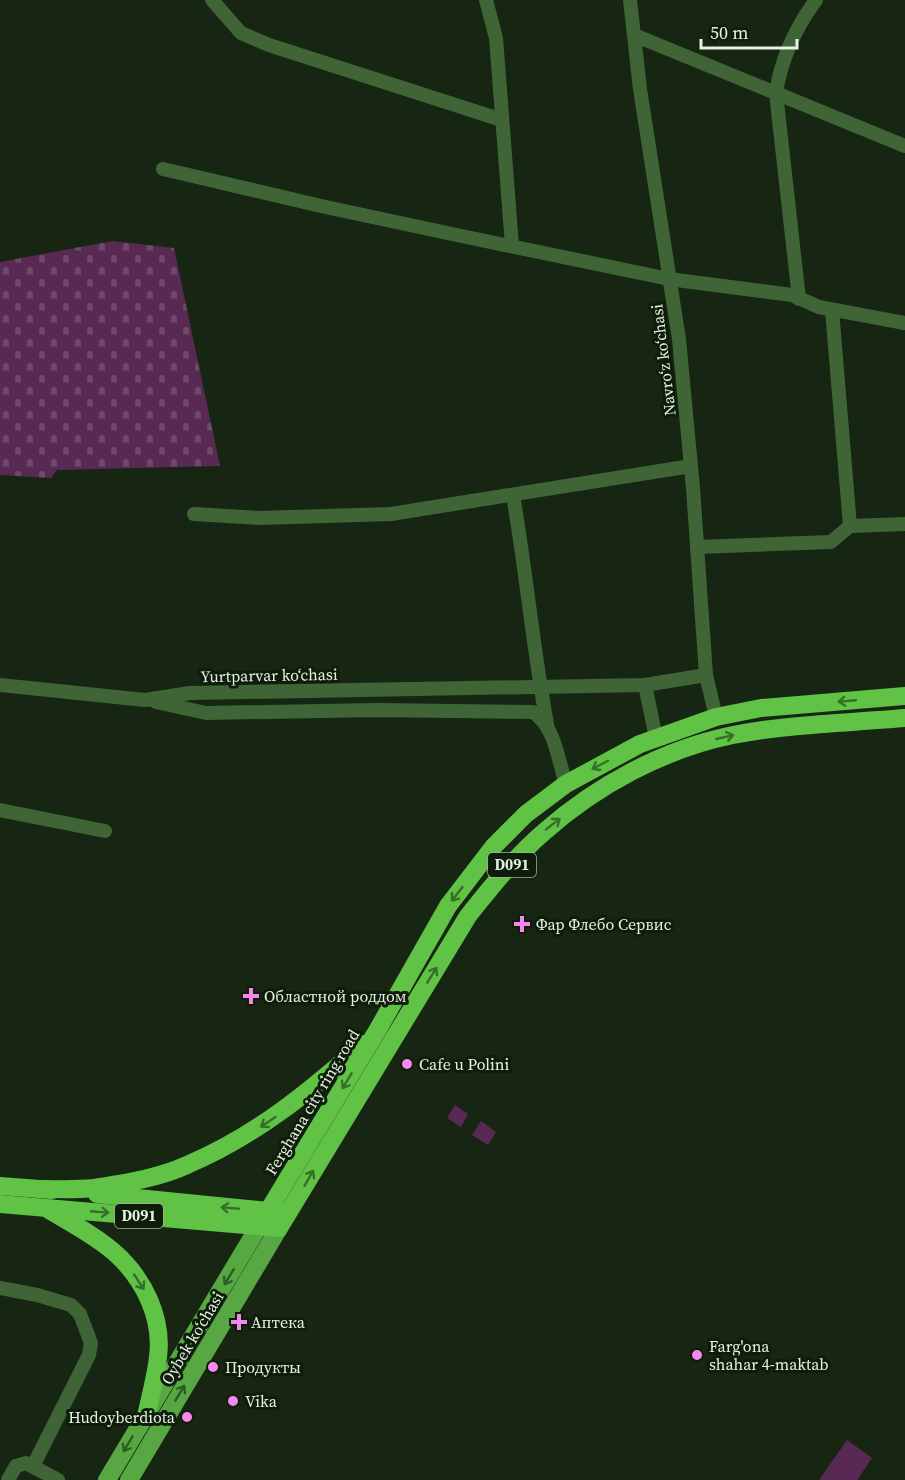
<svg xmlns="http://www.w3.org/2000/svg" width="905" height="1480" font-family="'Source Serif 4',serif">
<defs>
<pattern id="cemetery-stones" width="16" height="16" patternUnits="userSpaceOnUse" patternTransform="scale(1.5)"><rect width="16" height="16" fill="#572953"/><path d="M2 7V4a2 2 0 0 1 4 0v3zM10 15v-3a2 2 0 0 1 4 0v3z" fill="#6f486c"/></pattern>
</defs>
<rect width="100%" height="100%" fill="#172613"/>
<path fill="url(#cemetery-stones)" d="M112,241L174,248L220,466L57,470L51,478L0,475V262Z"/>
<g fill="#572953">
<path d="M455,1105L468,1114L461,1127L447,1118Z"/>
<path d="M481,1121L496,1132L488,1145L472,1135Z"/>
<path d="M847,1440L872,1458L857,1480H819Z"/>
</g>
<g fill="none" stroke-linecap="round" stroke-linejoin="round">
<g stroke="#3f6536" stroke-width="14">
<path d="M212,0L241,33L269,45L502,120"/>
<path d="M486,0L496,38L512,246"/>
<path d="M630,0L640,89L679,339L693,488L706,675L716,717"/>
<path d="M634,35L905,146"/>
<path d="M163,169L321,206L452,234L669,279L792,295L819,307L905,323"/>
<path d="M799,299L776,93C781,60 796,27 816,0"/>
<path d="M832,310L850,526"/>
<path d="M513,495C526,571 533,648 547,724"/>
<path d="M194,514L259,518L391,514L691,466"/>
<path d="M697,547L831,542L850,526L905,524"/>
<path d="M0,685L145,700L190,693L645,685L706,675"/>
<path d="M645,685L656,738"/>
<path d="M156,702L206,713L376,710L533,712C555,726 558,760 566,784"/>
<path d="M0,810L105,831"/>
<path d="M0,1288L37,1295L71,1305L80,1314L91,1343L89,1355L33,1466"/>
<path d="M8,1480L16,1466L26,1463L58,1480"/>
</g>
<g stroke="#57a843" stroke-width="18">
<path d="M107,1480L259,1226"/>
<path d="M129,1480L279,1228"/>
</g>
<g stroke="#60c346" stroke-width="18">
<path d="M0,1186L52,1190"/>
<path d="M40,1189C58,1189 77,1190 94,1188C125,1183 159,1178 187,1165C255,1136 308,1093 363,1044"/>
<path d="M97,1194L279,1212"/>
<path d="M0,1204L279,1228L468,916C491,887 516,856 544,832C597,785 664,749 733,735C789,724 848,723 905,718"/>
<path d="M49,1210C71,1223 96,1236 115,1253C144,1279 163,1318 158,1357C156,1375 151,1394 147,1412"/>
<path d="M259,1226L377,1031L448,906L494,846L526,814L566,784L640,744L716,717L761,708L905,696"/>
</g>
</g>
<defs><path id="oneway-shaft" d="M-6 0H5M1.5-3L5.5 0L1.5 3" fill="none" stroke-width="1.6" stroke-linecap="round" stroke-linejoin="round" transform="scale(1.5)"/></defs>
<g stroke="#367028">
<use href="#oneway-shaft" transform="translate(847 701) rotate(175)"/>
<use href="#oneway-shaft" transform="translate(725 737) rotate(-13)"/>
<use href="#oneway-shaft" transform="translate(600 765) rotate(152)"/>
<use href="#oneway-shaft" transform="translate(553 824) rotate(-38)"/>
<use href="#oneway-shaft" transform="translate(457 894) rotate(128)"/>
<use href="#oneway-shaft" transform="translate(432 975) rotate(-59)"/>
<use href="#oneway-shaft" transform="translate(347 1081) rotate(121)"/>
<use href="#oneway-shaft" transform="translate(268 1122) rotate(146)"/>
<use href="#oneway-shaft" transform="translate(309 1178) rotate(-60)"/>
<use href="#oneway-shaft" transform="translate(230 1208) rotate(-175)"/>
<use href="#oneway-shaft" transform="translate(100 1212) rotate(5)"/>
<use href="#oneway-shaft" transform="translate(139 1282) rotate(57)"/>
</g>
<g stroke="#2e5c24">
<use href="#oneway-shaft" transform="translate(229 1277) rotate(121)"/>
<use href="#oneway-shaft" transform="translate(180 1393) rotate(-59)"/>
<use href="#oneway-shaft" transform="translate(128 1444) rotate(121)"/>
</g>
<g fill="#f688ed" stroke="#0d1d0a" stroke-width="2">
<path d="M519 915h6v6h6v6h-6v6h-6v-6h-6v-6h6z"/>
<path d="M248 987h6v6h6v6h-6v6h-6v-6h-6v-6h6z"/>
<circle cx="407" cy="1064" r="6"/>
<path d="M236 1313h6v6h6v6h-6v6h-6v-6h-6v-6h6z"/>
<circle cx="697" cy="1355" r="6"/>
<circle cx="213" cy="1367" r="6"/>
<circle cx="233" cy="1401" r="6"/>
<circle cx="187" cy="1417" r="6"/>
</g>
<g text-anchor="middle" stroke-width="6" stroke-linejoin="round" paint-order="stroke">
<g fill="#0d1d0a" stroke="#a5b1a2" stroke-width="1.5">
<rect x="488" y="853" width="48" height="24" rx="4.5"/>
<rect x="115" y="1204" width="48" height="24" rx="4.5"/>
</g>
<g font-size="15" font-weight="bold" fill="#e6f0e3">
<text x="512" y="870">D091</text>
<text x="139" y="1221">D091</text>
</g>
<g font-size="16" fill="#e6f0e3" stroke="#0d1d0a">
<text transform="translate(663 360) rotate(-97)" y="6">Navroʻz koʻchasi</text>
<text transform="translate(269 675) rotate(-1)" y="6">Yurtparvar koʻchasi</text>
<text transform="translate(312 1102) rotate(-59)" y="6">Ferghana city ring road</text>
<text transform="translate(192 1338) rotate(-59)" y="6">Oybek ko‘chasi</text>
</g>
<g font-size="16" fill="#e6f0e3" stroke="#0d1d0a" text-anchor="start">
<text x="536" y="930">Фар Флебо Сервис</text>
<text x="264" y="1002">Областной роддом</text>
<text x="419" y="1070">Cafe u Polini</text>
<text x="251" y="1328">Аптека</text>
<text x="709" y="1352">Farg'ona<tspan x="709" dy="18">shahar 4-maktab</tspan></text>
<text x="225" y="1373">Продукты</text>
<text x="245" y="1407">Vika</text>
<text x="175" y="1423" text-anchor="end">Hudoyberdiota</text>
</g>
</g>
<path d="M701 39v9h96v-9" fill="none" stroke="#e6f0e3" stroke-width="3"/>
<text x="710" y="39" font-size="18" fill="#e6f0e3" stroke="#0d1d0a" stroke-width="4.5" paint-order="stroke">50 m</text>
</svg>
